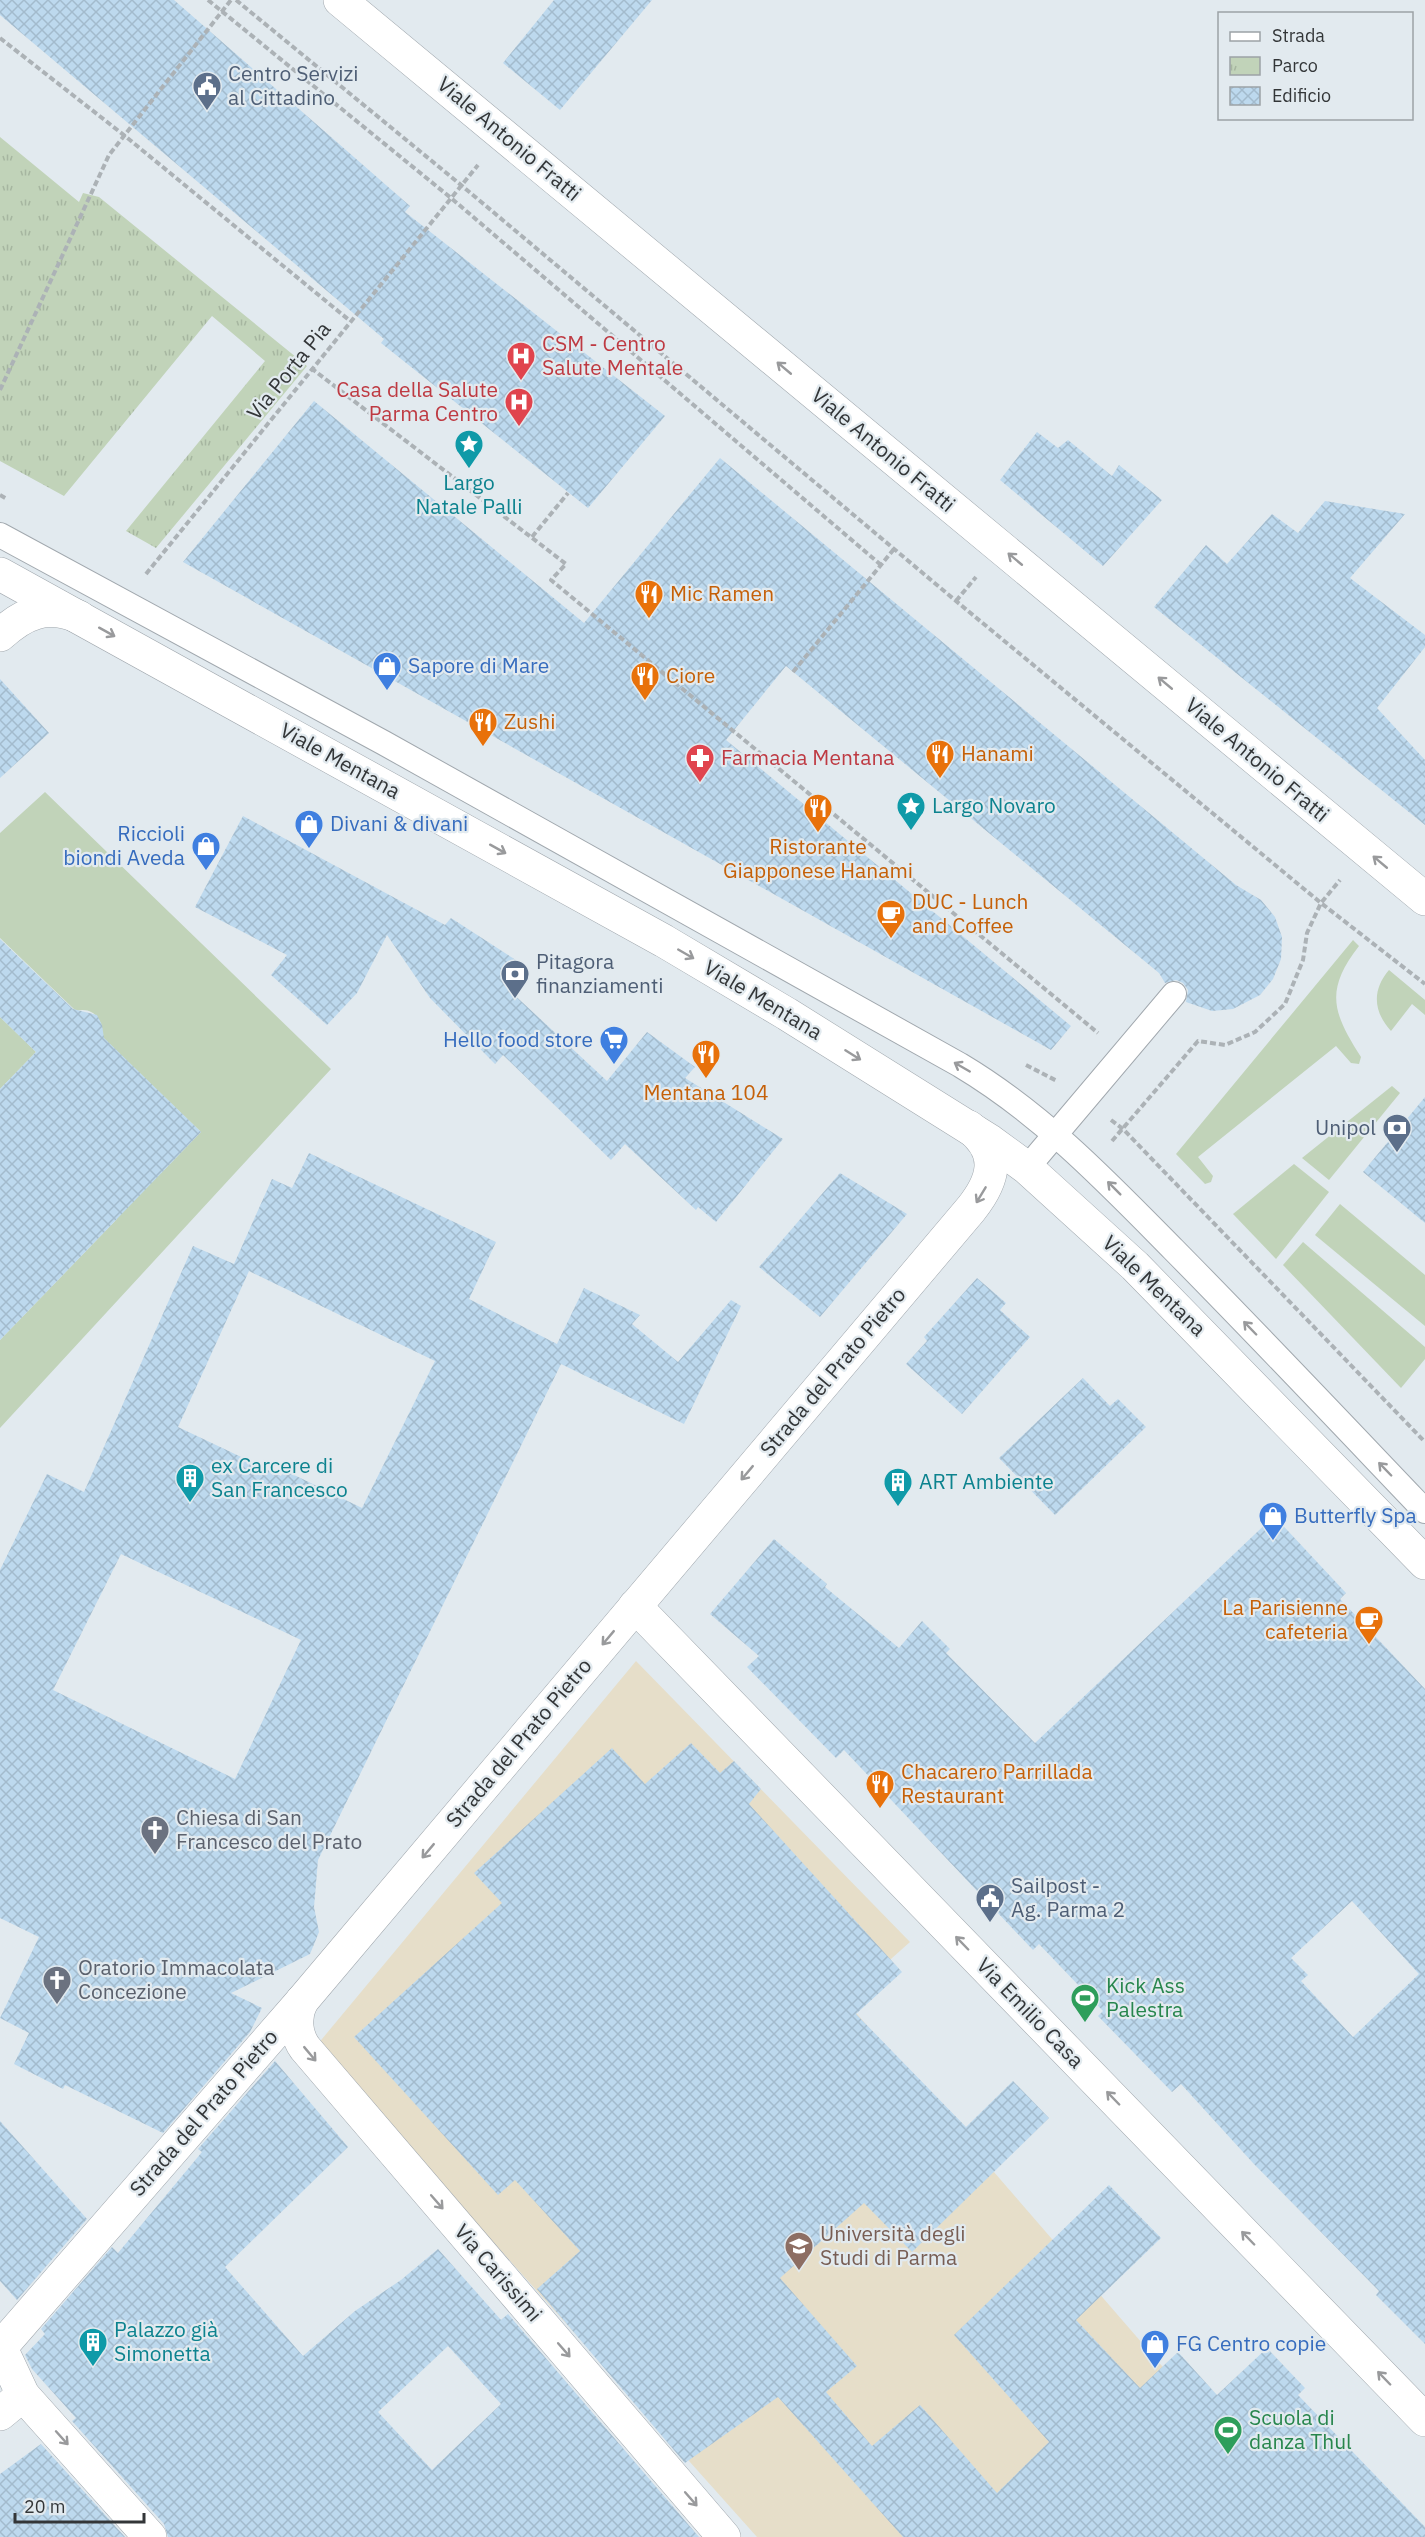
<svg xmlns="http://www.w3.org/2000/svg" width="1425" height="2537" font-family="'IBM Plex Sans',sans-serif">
<defs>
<pattern id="park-tufts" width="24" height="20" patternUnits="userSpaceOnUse" patternTransform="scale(1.5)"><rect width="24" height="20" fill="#c1d3b9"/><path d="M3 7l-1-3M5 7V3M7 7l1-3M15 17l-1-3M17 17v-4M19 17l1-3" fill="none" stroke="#a6b6a0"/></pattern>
<pattern id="building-cross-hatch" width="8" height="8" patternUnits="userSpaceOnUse" patternTransform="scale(1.5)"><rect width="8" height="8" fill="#bdd9ee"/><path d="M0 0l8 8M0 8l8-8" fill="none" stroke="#a3bbcd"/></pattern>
</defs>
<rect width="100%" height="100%" fill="#e2eaef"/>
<path fill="#e6dec9" d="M636,1661L910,1942L845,2000L1310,2537H757L317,2045Z"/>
<g fill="#c1d3b9">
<path d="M45,792L331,1069L0,1428V1340L117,1219L17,1123L161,1173L201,1132L102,1037C104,1020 93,1006 76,1011L0,938V833Z"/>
<path d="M1353,940L1359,946C1324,991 1333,1013 1361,1057L1359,1064L1351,1063L1336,1046L1198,1157L1213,1176L1211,1182L1205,1184L1176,1154Z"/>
<path d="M1389,970L1425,1000V1015L1412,1004L1391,1031C1373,1011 1372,990 1389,970Z"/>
<path d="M0,1017L36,1052L0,1089Z"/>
<path d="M1392,1086L1400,1093L1329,1180L1302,1158Z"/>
<path d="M1294,1164L1329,1192L1276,1259L1233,1214Z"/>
<path d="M1340,1204L1425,1275V1326L1315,1235Z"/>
<path d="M1303,1242L1425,1347V1359L1401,1388L1283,1265Z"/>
</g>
<path fill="url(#park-tufts)" d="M0,137L79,202L83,193L99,197L307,366L156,548L126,531L265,361L212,316L64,496L0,461Z"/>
<g fill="url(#building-cross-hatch)" fill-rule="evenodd">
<path d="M0,0H174L410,206L405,212L665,416L588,508L381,343L384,339L0,15Z"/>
<path d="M554,0H652L560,110L503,63Z"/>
<path d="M314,401L584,623L720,458L1236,885L1261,900L1275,917L1282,937L1281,959L1273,979L1260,995L1233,1009L1212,1011L1186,1002L1188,990L1183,983L1176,980L1165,983L1159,973L786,666L726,740L1071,1026L1051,1050L183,562Z"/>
<path d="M1037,432L1058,448L1068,440L1112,476L1119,465L1162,500L1103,566L1000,480Z"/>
<path d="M1325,501L1405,514L1350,578L1425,635V647L1377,708L1425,760V825L1154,607L1206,545L1227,564L1272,514L1298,533Z"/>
<path d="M0,679L49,733L0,778Z"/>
<path d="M243,816L445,925L451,918L528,968L508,989L607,1081L647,1032L695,1067L685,1078L783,1139L716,1222L698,1207L696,1210L625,1144L611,1160L503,1055L495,1064L430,998L387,935L357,993L327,1025L271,975L287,955L195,907Z"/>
<path d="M0,939L73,1009L97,1015L102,1025L104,1038L201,1132L0,1340V1089L36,1052L0,1017Z"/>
<path d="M1425,1097V1223L1363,1172Z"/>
<path d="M309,1153L496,1242L469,1299L557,1344L584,1288L640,1315L632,1324L678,1362L731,1300L741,1306L684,1424L561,1364L318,1860L314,1907L319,1932L310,1954L231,1993L262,2008L250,2032L163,2133L65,2085L63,2089L14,2064L29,2033L0,2018L39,1937L0,1918V1570L47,1474L84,1492L193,1246L234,1264L272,1179L292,1188ZM249,1271L435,1361L362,1508L284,1470L281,1476L178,1427ZM121,1554L301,1640L235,1779L53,1690Z"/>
<path d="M840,1173L907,1214L820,1317L759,1267Z"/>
<path d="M977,1278L1006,1303L1000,1310L1030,1337L962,1414L906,1364L927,1341L924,1337Z"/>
<path d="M1083,1378L1110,1406L1118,1399L1146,1427L1055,1515L999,1458Z"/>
<path d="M1274,1516L1346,1593L1340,1599L1425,1689V2344L1376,2295L1379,2291L1253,2163L1181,2084L1172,2092L1098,2016L1103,2011L1039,1944L1033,1950L844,1750L836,1758L747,1667L759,1656L710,1614L774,1539L827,1584L825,1587L899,1648L922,1621L950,1649L946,1653L1035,1743ZM1352,1901L1419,1974L1353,2037L1301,1981L1308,1975L1291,1958Z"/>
<path d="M691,1743L720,1773L734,1761L761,1789L749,1804L902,1972L856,2014L966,2127L1013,2081L1049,2118L912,2252L864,2203L780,2278L857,2366L826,2392L872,2446L920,2405L997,2493L1049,2442L954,2335L1109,2185L1161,2238L1076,2320L1140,2388L1178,2352L1217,2395L1267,2348L1305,2388L1298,2395L1425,2527V2537H903L778,2397L685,2463L537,2289L580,2251L515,2180L498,2195L354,2037L502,1903L474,1873L612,1748L645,1784Z"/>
<path d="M275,2061L348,2147L225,2267L303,2356L355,2311L401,2280L438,2249L501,2320L508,2314L699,2537H168L164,2524L72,2421L76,2418L32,2369L25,2355L45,2334L41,2329L112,2247L118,2253L202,2152L198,2149ZM448,2346L501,2404L432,2470L378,2412Z"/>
<path d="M0,2121L87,2219L17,2300L0,2281Z"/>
<path d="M41,2444L125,2537H0V2474Z"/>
</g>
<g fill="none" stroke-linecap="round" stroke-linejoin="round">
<g stroke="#a1a8ae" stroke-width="26">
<g id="service">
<path d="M0,535L384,743L960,1065C1042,1114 1106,1181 1173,1249C1258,1335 1341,1423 1425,1511"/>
<path d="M1027,1168L1174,994"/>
</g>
</g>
<g stroke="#a1a8ae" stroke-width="34">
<g id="minor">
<path d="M0,635C24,613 47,603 79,617"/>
<path d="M635,1606L1425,2420"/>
<path d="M302,2001C294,2016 295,2034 305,2048L724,2537"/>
<path d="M0,2346L23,2395L150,2537"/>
<path d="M1,2347L302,2001L971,1209C994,1180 1002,1153 969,1127"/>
<path d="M0,2414L23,2395"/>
</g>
</g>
<g stroke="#a1a8ae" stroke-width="34">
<g id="secondary">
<path d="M340,0L1425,899"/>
<path d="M0,574L664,941L787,1014L990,1141L1027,1168L1135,1266L1425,1563"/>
</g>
</g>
<g stroke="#acb2b6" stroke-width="4" stroke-dasharray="6 3" stroke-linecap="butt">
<path d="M208,0L451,198L881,565"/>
<path d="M236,0L461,185L956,601L1321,903L1425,984"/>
<path d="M0,38L125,136L349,320"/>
<path d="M311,368L566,564L551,580L1098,1033"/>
<path d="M0,390L109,155L231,0"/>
<path d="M0,495L7,499"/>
<path d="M532,537L568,493"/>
<path d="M146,574L478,165"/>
<path d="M956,601L976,577"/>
<path d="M793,672L894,549"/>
<path d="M1026,1065L1057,1081"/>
<path d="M1111,1120L1123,1129L1425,1442"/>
<path d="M1112,1141L1198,1041L1225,1045L1255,1032L1285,1004L1303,960L1307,933L1321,903L1340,880"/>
</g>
<use href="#service" stroke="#fff" stroke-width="24"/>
<use href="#minor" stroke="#fff" stroke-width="33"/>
<use href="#secondary" stroke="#fff" stroke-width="33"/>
</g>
<defs><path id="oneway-shaft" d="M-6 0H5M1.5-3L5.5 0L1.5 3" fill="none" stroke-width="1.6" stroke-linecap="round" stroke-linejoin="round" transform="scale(1.5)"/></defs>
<g stroke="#999a9c">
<use href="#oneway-shaft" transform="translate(784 368) rotate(-140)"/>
<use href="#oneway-shaft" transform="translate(1015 559) rotate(-140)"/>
<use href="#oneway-shaft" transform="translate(107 632) rotate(29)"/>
<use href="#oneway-shaft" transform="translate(1165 683) rotate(-140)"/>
<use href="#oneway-shaft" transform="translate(498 849) rotate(29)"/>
<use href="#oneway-shaft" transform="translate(1380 862) rotate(-140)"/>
<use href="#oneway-shaft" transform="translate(686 954) rotate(30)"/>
<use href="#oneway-shaft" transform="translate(853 1055) rotate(32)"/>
<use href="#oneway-shaft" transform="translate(962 1067) rotate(-150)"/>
<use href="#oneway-shaft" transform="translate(1114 1188) rotate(-135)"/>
<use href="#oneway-shaft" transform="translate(981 1195) rotate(121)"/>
<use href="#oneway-shaft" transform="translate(1250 1328) rotate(-134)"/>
<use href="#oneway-shaft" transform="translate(1385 1469) rotate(-134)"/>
<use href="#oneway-shaft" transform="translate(747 1473) rotate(130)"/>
<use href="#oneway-shaft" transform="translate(608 1638) rotate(130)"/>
<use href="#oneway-shaft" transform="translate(428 1851) rotate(130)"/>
<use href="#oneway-shaft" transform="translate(962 1943) rotate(-134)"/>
<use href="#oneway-shaft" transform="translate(310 2054) rotate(50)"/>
<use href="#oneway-shaft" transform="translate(1113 2098) rotate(-134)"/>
<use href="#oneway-shaft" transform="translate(437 2202) rotate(49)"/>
<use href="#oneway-shaft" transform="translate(1248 2238) rotate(-134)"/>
<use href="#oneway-shaft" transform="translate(564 2350) rotate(49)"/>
<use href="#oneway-shaft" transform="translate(1384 2378) rotate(-134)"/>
<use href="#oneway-shaft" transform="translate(62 2438) rotate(48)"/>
<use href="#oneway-shaft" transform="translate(691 2499) rotate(49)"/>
</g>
<defs>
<g id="civic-pin" transform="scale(1.5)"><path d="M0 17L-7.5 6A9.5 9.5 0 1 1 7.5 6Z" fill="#5c6f8a" stroke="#e2eaef"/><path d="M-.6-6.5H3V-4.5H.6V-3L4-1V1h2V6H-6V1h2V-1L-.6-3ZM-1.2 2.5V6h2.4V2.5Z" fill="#fff"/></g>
<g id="hospital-pin" transform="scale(1.5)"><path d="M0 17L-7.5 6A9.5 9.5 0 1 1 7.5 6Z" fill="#e0444e" stroke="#e2eaef"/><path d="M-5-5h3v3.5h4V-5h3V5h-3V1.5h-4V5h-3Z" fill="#fff"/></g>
<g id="sight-pin" transform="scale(1.5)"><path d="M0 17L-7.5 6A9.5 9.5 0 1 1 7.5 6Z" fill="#0f9aa8" stroke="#e2eaef"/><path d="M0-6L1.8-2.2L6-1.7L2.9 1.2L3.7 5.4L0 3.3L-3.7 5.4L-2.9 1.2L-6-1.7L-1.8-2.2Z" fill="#fff"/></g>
<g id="restaurant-pin" transform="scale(1.5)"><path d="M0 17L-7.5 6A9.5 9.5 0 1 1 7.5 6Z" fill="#e8710a" stroke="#e2eaef"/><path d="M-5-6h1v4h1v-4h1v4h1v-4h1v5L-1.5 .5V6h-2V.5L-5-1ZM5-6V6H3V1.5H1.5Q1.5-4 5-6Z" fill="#fff"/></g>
<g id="shop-pin" transform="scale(1.5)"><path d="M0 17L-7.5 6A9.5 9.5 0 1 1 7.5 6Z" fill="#3f7fe0" stroke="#e2eaef"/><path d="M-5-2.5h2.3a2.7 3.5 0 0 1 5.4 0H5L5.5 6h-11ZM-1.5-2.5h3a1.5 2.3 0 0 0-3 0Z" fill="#fff"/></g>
<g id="pharmacy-pin" transform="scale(1.5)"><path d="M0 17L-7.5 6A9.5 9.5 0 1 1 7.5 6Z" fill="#e0444e" stroke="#e2eaef"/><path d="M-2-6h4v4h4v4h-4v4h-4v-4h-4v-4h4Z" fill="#fff"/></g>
<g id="cafe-pin" transform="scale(1.5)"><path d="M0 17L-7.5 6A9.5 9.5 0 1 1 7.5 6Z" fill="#e8710a" stroke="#e2eaef"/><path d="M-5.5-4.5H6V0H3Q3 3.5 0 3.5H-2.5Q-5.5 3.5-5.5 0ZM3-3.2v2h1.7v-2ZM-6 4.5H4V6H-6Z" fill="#fff"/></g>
<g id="bank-pin" transform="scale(1.5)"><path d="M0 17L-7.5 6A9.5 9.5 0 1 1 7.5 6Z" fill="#5c6f8a" stroke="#e2eaef"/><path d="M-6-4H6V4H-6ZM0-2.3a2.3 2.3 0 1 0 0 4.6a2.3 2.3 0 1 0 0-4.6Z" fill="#fff"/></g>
<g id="supermarket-pin" transform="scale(1.5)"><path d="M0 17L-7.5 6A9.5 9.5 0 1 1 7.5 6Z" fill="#3f7fe0" stroke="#e2eaef"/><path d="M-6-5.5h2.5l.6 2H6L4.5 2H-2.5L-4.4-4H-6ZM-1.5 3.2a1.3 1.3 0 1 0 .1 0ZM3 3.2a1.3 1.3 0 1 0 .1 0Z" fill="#fff"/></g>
<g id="building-pin" transform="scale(1.5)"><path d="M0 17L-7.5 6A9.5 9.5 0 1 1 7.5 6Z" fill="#0f9aa8" stroke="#e2eaef"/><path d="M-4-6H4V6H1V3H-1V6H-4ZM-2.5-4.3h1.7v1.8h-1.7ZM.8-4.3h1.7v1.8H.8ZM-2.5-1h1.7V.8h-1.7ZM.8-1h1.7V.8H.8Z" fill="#fff"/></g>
<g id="church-pin" transform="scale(1.5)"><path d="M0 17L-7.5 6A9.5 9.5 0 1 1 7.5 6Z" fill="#6b7280" stroke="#e2eaef"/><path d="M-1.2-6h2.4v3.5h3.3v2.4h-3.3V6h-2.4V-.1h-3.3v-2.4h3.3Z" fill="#fff"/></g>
<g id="stadium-pin" transform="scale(1.5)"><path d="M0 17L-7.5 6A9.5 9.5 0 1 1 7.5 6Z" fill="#2e9e5b" stroke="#e2eaef"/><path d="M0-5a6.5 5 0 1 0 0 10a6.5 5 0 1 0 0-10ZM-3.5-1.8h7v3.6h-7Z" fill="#fff"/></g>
<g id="university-pin" transform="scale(1.5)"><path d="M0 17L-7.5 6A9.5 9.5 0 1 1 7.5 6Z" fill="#8d6e63" stroke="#e2eaef"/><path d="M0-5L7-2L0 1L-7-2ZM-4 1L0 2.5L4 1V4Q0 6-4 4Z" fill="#fff"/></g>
</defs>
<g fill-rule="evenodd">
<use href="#civic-pin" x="207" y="86"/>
<use href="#hospital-pin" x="521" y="356"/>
<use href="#hospital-pin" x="519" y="402"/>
<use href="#sight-pin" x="469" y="444"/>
<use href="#restaurant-pin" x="649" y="594"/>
<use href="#shop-pin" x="387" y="666"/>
<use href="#restaurant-pin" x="645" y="676"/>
<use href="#restaurant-pin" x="483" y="722"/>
<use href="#restaurant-pin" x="940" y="754"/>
<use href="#pharmacy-pin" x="700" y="758"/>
<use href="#sight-pin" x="911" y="806"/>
<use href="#restaurant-pin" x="818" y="808"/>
<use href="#shop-pin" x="309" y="824"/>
<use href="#shop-pin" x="206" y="846"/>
<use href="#cafe-pin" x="891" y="914"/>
<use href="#bank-pin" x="515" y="974"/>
<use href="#supermarket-pin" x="614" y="1040"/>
<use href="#restaurant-pin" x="706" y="1054"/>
<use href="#bank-pin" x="1397" y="1128"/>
<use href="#building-pin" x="190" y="1478"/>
<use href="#building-pin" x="898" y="1482"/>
<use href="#shop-pin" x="1273" y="1516"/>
<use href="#cafe-pin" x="1369" y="1620"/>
<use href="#restaurant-pin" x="880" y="1784"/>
<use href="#church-pin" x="155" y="1830"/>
<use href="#civic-pin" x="990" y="1898"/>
<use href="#church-pin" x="57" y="1980"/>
<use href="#stadium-pin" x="1085" y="1998"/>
<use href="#university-pin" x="799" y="2246"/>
<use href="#building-pin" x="93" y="2342"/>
<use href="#shop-pin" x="1155" y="2344"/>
<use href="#stadium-pin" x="1228" y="2430"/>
</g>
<g text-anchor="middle" stroke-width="4.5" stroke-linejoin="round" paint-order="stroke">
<g font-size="21" fill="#4e5e75" stroke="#e2eaef" text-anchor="start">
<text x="228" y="81">Centro Servizi<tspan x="228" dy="24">al Cittadino</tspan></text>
<text x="536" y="969">Pitagora<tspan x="536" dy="24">finanziamenti</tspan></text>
<text x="1376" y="1135" text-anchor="end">Unipol</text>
<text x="1011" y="1893">Sailpost -<tspan x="1011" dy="24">Ag. Parma 2</tspan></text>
</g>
<g font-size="21" fill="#333638" stroke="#e2eaef">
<text transform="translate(509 139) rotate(40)" y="7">Viale Antonio Fratti</text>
<text transform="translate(289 371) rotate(-51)" y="7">Via Porta Pia</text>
<text transform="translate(883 450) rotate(40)" y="7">Viale Antonio Fratti</text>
<text transform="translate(1257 760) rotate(40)" y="7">Viale Antonio Fratti</text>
<text transform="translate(340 761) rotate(29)" y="7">Viale Mentana</text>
<text transform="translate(763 1000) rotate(31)" y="7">Viale Mentana</text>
<text transform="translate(1154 1286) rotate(44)" y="7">Viale Mentana</text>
<text transform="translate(833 1372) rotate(-50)" y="7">Strada del Prato Pietro</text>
<text transform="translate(519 1743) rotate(-50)" y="7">Strada del Prato Pietro</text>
<text transform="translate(1030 2013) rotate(46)" y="7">Via Emilio Casa</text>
<text transform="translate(204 2113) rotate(-49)" y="7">Strada del Prato Pietro</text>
<text transform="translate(498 2273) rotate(49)" y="7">Via Carissimi</text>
</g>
<g font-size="21" fill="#be3a42" stroke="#e2eaef" text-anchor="start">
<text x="542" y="351">CSM - Centro<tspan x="542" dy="24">Salute Mentale</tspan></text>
<text x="498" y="397" text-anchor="end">Casa della Salute<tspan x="498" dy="24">Parma Centro</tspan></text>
<text x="721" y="765">Farmacia Mentana</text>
</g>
<g font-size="21" fill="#0d838f" stroke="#e2eaef" text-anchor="start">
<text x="469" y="490" text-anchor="middle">Largo<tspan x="469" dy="24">Natale Palli</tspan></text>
<text x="932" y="813">Largo Novaro</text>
<text x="211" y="1473">ex Carcere di<tspan x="211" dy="24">San Francesco</tspan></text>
<text x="919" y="1489">ART Ambiente</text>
<text x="114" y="2337">Palazzo già<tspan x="114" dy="24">Simonetta</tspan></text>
</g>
<g font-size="21" fill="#c56008" stroke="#e2eaef" text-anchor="start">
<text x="670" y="601">Mic Ramen</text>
<text x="666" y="683">Ciore</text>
<text x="504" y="729">Zushi</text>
<text x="961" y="761">Hanami</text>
<text x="818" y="854" text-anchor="middle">Ristorante<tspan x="818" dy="24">Giapponese Hanami</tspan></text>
<text x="912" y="909">DUC - Lunch<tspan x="912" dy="24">and Coffee</tspan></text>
<text x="706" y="1100" text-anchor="middle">Mentana 104</text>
<text x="1348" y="1615" text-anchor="end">La Parisienne<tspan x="1348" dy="24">cafeteria</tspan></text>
<text x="901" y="1779">Chacarero Parrillada<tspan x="901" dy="24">Restaurant</tspan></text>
</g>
<g font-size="21" fill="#366cbe" stroke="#e2eaef" text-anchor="start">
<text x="408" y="673">Sapore di Mare</text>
<text x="330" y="831">Divani &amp; divani</text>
<text x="185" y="841" text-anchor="end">Riccioli<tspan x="185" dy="24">biondi Aveda</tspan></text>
<text x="593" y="1047" text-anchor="end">Hello food store</text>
<text x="1294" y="1523">Butterfly Spa</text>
<text x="1176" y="2351">FG Centro copie</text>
</g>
<g font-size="21" fill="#5b616d" stroke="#e2eaef" text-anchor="start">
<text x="176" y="1825">Chiesa di San<tspan x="176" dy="24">Francesco del Prato</tspan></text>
<text x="78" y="1975">Oratorio Immacolata<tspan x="78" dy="24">Concezione</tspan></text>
</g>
<g font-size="21" fill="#27864d" stroke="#e2eaef" text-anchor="start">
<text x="1106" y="1993">Kick Ass<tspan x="1106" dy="24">Palestra</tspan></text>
<text x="1249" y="2425">Scuola di<tspan x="1249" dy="24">danza Thul</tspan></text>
</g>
<g font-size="21" fill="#785e54" stroke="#e2eaef" text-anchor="start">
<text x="820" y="2241">Università degli<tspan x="820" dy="24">Studi di Parma</tspan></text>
</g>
</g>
<rect x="1218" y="12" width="195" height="108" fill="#e2eaef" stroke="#9ca2a6" stroke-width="1.5"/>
<rect x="1230" y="32" width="30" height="9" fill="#ffffff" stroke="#9ca2a6" stroke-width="1.5"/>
<text x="1272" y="42" font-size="18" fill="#333638">Strada</text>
<rect x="1230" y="57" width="30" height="18" fill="url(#park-tufts)" stroke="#9ca2a6" stroke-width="1.5"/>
<text x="1272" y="72" font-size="18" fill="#333638">Parco</text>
<rect x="1230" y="87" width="30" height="18" fill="url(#building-cross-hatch)" stroke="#9ca2a6" stroke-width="1.5"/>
<text x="1272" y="102" font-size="18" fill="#333638">Edificio</text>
<path d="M15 2513v9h129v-9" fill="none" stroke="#333638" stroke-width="3"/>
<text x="24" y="2513" font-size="18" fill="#333638" stroke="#e2eaef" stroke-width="4.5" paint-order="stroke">20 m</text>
</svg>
